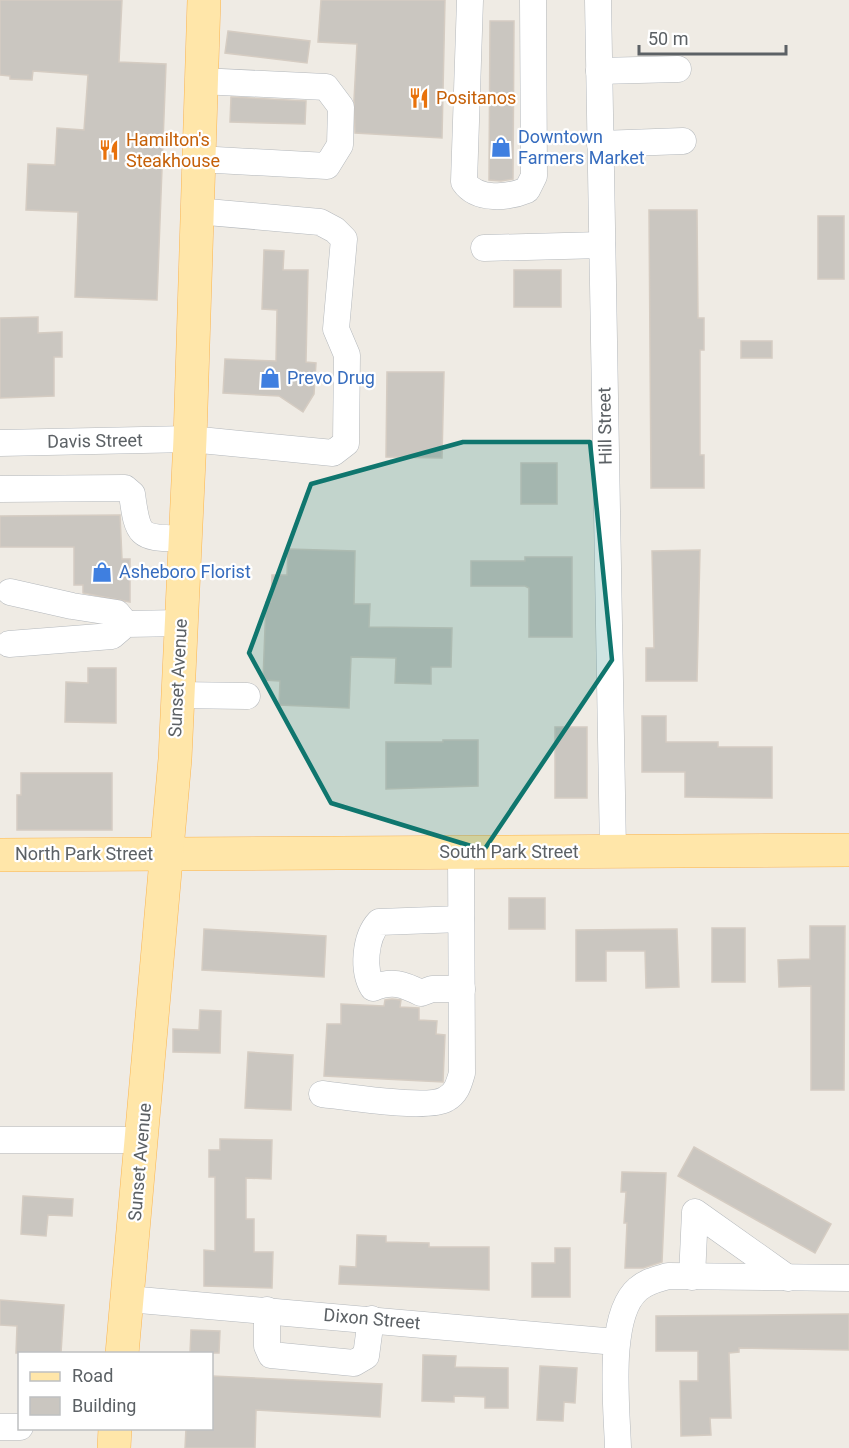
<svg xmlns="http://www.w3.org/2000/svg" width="849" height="1448" font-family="Roboto,sans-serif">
<rect width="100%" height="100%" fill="#efebe4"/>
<g fill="#cac6c0" stroke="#d5ccc2" stroke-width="1.5">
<path d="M0,0H122L119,62L166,64L157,300L75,297L78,212L26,210L28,164L55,165L57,128L84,130L88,75L33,71L32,80L10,79V76L0,75Z"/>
<path d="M321,0H445L442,138L355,133L354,100L357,44L318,42Z"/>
<path d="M490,21H514L513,179L501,181L489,180Z"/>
<path d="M228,31L310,41L307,63L225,53Z"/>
<path d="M231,97L306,101L305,124L230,122Z"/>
<path d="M649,210H697L698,318H704V350H700V455H704V488H651Z"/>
<rect x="818" y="216" width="26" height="63"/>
<path d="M264,250L284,251L283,270H308L306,362L316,363L314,394L303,412L279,396L223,393L225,359L276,361L277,310L262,309Z"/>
<rect x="514" y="270" width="47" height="37"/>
<path d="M38,317V333L62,332V357H54V396L0,398V318Z"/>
<rect x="741" y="341" width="31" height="17"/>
<path d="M387,372H444L442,458L386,457Z"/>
<rect x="521" y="463" width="36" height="41"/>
<path d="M120,515L122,559H130V602L83,593V585H74V547H0V516Z"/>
<path d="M288,549L355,551L354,604H370L369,627L452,628L451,667H431V684L395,683L396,658L351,657L349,708L279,705L280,681L263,680L266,602H271L272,575H287Z"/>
<path d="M700,550L697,681H646V648H654L652,551Z"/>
<path d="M525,557H572V637H529V588L525,586H471V561H525Z"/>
<path d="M88,668H116V723L65,722L66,682L88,683Z"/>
<path d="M642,716H666V742H718V747H772V798L685,797V772H642Z"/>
<rect x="555" y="727" width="32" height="71"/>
<path d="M443,740H478V786L386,789V742H443Z"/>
<path d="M21,773H112V830H17V795H21Z"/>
<rect x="509" y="898" width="36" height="31"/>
<path d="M810,926H845L844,1090H811V986L779,987L778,960L810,959Z"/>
<rect x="712" y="928" width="33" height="54"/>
<path d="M204,929L326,936L324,977L202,970Z"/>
<path d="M677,929L679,987L646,988L645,951H606V981H576V930Z"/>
<path d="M392,999L401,1000L400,1007L419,1008V1020L437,1021L436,1034L445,1035L443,1082L324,1076L327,1024H341V1004L384,1006L385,1000Z"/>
<path d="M200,1010L221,1011L220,1053L173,1052V1029L199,1030Z"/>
<path d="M248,1052L293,1055L291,1110L245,1108Z"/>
<path d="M220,1139L272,1140L271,1179L246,1178V1219H254V1252H273L272,1288L204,1286V1250L215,1251V1177H209V1150H220Z"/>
<path d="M694,1147L831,1224L815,1253L678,1176Z"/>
<path d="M622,1172L666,1173L662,1262L643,1268H625L627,1223H624L626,1192H621Z"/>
<path d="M23,1196L73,1199L72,1216L48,1215L46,1236L21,1234Z"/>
<path d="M357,1235L386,1236V1242L429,1243V1247H489V1290L339,1284L340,1266L356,1267Z"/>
<path d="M555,1248H570V1297H532V1263H555Z"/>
<path d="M0,1300L64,1305L61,1353H16L17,1326L0,1325Z"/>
<path d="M849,1314V1350L739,1348V1352L729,1353L731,1418H710L711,1435L681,1436L680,1381H698V1351H656V1316Z"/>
<path d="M191,1330L220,1331L219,1353H190Z"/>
<path d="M423,1355L456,1356L455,1367L508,1368V1408H485V1397L454,1396V1402L422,1401Z"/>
<path d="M540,1366L577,1368L575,1403L564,1402L563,1421L537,1420Z"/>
<path d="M212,1376L382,1384L380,1417L256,1410L255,1448H185L186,1428H212Z"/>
</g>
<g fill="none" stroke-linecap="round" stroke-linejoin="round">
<g stroke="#b4b8bc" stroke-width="27">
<g id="minor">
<path d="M470,0L464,182C477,201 508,198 527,190L534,176L533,0"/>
<path d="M598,0L613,851"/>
<path d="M599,71L678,69"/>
<path d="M600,144L683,141"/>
<path d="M198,159L327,166L340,145L341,107L326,87L201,81"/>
<path d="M484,248L602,245"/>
<path d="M0,443L190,439L333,453L346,443L347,355L336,329L344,239L335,230L320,222L196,211"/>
<path d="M0,489L125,488L132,494C138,540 140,537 185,539"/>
<path d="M10,592L72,606L117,613L126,624"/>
<path d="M9,644L112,636L126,624L181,623"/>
<path d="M178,695L247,696"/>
<path d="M461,919L379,922C365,937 362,970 373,988C392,980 403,984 421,993L432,989H462"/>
<path d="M322,1094C347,1097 428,1110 446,1099C457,1093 459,1083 462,1073L461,852"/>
<path d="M0,1140H141"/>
<path d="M692,1277L695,1212L788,1278"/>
<path d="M128,1299L616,1342"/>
<path d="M267,1310V1346L271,1355L354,1363L366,1356L371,1319"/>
<path d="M0,1427H20"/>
<path d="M618,1448C617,1409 606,1316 638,1289C647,1281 658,1279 668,1276L849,1278"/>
</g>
</g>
<g stroke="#fab552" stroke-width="34">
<g id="major">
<path d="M0,855L849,850"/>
<path d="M122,1354L175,759L190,439L204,0"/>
<path d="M114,1448L115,1428"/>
</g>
</g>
<use href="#minor" stroke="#fff" stroke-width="26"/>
<use href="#major" stroke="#ffe6a9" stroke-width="33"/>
</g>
<path fill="#0f766e" fill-opacity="0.2" stroke="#0f766e" stroke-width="4.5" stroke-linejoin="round" d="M463,442H590L612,660L484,850L331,803L249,653L311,484Z"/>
<defs>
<g id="restaurant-bare" transform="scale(1.62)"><path d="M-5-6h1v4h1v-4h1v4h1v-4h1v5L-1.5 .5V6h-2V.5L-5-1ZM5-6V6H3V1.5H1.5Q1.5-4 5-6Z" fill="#e8710a" stroke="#fff" stroke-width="2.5" paint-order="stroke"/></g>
<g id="shop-bare" transform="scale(1.62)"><path d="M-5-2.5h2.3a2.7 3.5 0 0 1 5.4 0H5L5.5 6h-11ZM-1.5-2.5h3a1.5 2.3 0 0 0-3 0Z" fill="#3f7fe0" stroke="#fff" stroke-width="2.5" paint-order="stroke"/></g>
</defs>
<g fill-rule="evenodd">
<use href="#restaurant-bare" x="419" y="98"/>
<use href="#shop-bare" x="501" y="147"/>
<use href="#restaurant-bare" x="109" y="150"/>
<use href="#shop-bare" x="270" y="378"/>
<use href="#shop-bare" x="102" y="572"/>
</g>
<g text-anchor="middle" stroke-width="4.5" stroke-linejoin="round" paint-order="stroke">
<g font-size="18" fill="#c56008" stroke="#fff" text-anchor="start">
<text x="436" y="104">Positanos</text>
<text x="126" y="146">Hamilton's<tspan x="126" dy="21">Steakhouse</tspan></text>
</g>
<g font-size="18" fill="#366cbe" stroke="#fff" text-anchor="start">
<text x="518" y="143">Downtown<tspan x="518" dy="21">Farmers Market</tspan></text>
<text x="287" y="384">Prevo Drug</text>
<text x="119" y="578">Asheboro Florist</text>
</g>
<g font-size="18" fill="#5c6165" stroke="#fff">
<text transform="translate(605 426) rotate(-91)" y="6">Hill Street</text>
<text transform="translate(95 441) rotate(-1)" y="6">Davis Street</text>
<text transform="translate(178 678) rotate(-87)" y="6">Sunset Avenue</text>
<text x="509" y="858">South Park Street</text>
<text x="84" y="860">North Park Street</text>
<text transform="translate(140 1162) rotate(-85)" y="6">Sunset Avenue</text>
<text transform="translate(372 1319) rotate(5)" y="6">Dixon Street</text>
</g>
</g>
<rect x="18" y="1352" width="195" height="78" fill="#ffffff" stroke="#bec0c1" stroke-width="1.5"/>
<rect x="30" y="1372" width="30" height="9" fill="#ffe6a9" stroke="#bec0c1" stroke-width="1.5"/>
<text x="72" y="1382" font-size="18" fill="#5c6165">Road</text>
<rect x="30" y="1397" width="30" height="18" fill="#cac6c0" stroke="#bec0c1" stroke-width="1.5"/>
<text x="72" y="1412" font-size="18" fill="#5c6165">Building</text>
<path d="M639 45v9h147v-9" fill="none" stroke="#5c6165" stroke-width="3"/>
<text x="648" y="45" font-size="18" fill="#5c6165" stroke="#ffffff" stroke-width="4.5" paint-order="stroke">50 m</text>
</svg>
